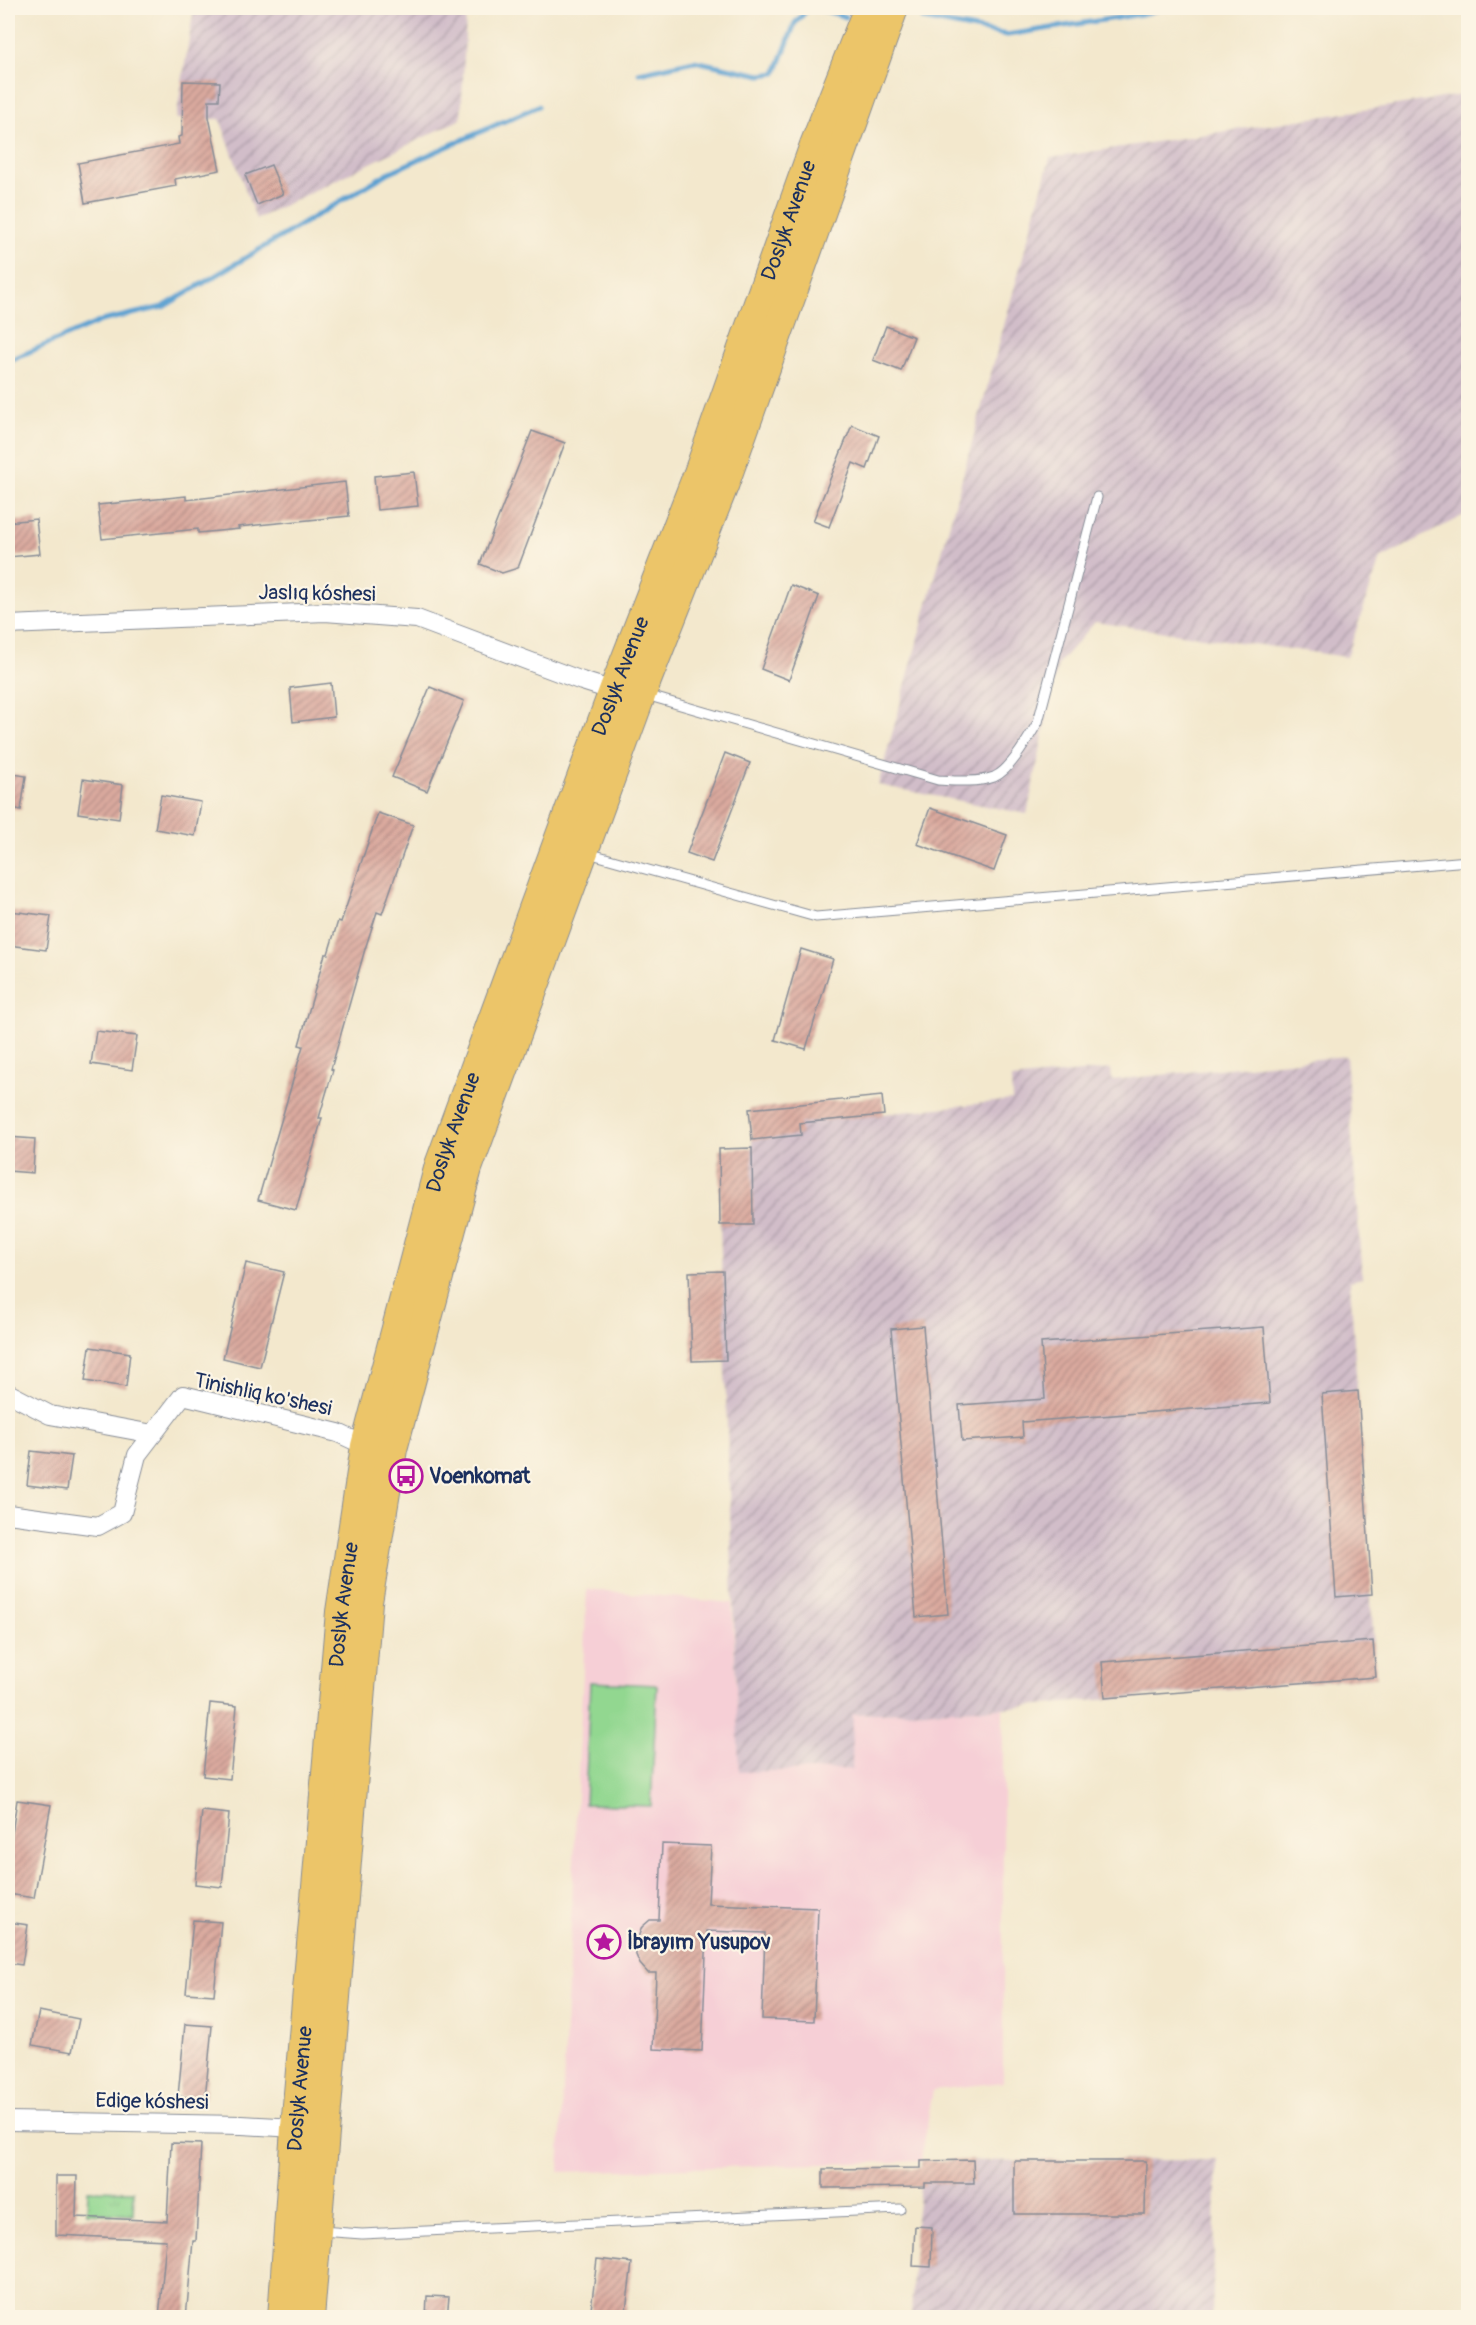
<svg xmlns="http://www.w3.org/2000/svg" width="1476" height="2325" font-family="Pangolin,sans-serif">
<defs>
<pattern id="industrial-furrows" width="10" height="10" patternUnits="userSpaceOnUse" patternTransform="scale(1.5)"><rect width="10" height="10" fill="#d1bdc9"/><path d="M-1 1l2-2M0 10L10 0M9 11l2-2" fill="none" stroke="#a99aa6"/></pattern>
<pattern id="grass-tufts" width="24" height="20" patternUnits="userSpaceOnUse" patternTransform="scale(1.5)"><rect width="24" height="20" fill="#92d790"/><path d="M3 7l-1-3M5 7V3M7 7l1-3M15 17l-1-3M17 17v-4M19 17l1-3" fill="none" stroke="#7db97f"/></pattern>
<pattern id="building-hatch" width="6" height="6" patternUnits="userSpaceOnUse" patternTransform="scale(1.5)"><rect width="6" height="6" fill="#dbaa9f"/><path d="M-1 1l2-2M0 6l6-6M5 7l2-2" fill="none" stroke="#b18b85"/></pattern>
</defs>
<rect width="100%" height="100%" fill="#fcf5e5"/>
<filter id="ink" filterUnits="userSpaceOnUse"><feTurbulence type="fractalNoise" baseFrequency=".0167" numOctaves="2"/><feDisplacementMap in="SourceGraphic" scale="12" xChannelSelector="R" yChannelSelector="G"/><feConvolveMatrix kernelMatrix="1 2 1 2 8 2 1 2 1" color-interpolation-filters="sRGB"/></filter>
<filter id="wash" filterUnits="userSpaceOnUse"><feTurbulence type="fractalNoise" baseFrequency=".008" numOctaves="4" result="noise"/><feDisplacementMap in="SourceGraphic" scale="24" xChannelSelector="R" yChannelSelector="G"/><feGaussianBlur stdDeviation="1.35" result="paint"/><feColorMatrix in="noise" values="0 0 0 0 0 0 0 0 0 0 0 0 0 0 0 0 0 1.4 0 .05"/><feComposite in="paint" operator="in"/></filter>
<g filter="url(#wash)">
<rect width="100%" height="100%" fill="#f3e8cd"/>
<path fill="#f6cfd6" d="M587,1589L732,1603L740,1772L852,1714L1003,1708V2082L933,2090L921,2161L559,2172Z"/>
<g fill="url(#industrial-furrows)">
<path d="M194,8H417L466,16L461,119L256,219L220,119H176Z"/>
<path d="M1468,94V513L1380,559L1347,657L1095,622L1058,664L1027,814L878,785L1050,158Z"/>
<path d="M1346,1056L1362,1278L1350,1281L1376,1677L1003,1708L853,1714L852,1769L739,1772L720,1225L753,1224L752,1140L800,1135V1123L1012,1100L1011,1079L1111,1069L1112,1080Z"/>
<path d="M1217,2160L1212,2317L911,2318L915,2226L920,2187L921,2161Z"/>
</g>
<path fill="url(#grass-tufts)" stroke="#568377" stroke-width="1.5" d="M88,2190L134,2191L133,2215L87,2213Z"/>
<path fill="#92d790" stroke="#568377" stroke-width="1.5" d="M590,1682L657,1685L651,1806L585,1804Z"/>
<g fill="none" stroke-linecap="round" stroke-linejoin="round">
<g stroke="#5ca1d1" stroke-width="5">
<path d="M817,8L846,17"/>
<path d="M923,19L1007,35L1148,13L1162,8"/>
<path d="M639,73L694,61L761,75L776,73L795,23L809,8"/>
<path d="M8,361L101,321L163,307L388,173L538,106"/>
</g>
</g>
<g id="blocks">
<g fill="url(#building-hatch)">
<path d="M183,81L220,82L219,100H209V117L220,170L175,179L176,186L85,203L78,163L179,144L178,137L182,136Z"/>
<path d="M271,165L283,194L257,205L245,175Z"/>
<path d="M886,326L914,337L901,371L873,360Z"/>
<path d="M852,425L879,436L867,469L853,463L829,527L813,521Z"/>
<path d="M532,431L565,443L518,568L502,573L480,564Z"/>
<path d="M414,472L418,506L377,510L374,476Z"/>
<path d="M345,482L349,516L238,527L239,529L198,533V529L102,539L98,505L186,496V500Z"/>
<path d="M36,519L40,554L8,557V522Z"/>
<path d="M791,585L819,596L789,680L761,669Z"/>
<path d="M331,683L334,717L293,722L290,688Z"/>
<path d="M430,687L464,701L427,791L392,777Z"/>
<path d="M725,753L750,763L712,862L687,853Z"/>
<path d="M8,773L26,776L21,810L8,807Z"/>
<path d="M83,779L123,785L119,819L78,813Z"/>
<path d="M161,795L201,802L195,836L155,829Z"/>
<path d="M930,808L1007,835L994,871L917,844Z"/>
<path d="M378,813L413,825L382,914L377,912L365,949L331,1069L333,1070L319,1118H322L296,1210L258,1200L303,1046L299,1045L325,954H328L338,921L341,922Z"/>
<path d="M10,911L51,916L46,950L8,945Z"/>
<path d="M801,949L833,959L806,1049L775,1040Z"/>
<path d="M96,1031L137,1036L132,1070L91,1064Z"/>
<path d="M882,1096L884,1115L800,1123L801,1135L752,1140L749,1109Z"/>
<path d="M8,1137L35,1139L33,1173L8,1171Z"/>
<path d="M752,1148L753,1225H720L719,1149Z"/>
<path d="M246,1263L284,1272L260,1367L223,1358Z"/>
<path d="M723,1271L726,1360L692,1361L689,1272Z"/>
<path d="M923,1326L948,1614L916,1617L891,1329Z"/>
<path d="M1264,1327L1270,1403L1022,1422L1023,1437L962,1441L959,1405L1045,1399L1041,1343Z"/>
<path d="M90,1347L130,1353L126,1387L85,1381Z"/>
<path d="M1358,1391L1372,1594L1336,1597L1322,1394Z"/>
<path d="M31,1451L72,1456L67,1490L27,1485Z"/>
<path d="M1373,1641L1376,1677L1105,1698L1102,1662Z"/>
<path d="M210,1703L237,1706L230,1779L203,1776Z"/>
<path d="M17,1800L51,1805L34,1898L8,1894V1853H9Z"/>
<path d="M202,1811L229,1814L222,1887L195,1884Z"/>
<path d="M662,1844L711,1846L708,1904L818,1908L814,2021L762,2019L765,1933L707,1931L702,2051L653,2049L656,1973H648L640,1964L636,1955L635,1945L642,1927L650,1920H659Z"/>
<path d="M193,1920L221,1922L214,1995L186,1993Z"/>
<path d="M8,1922L28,1925L22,1965L8,1963Z"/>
<path d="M39,2011L79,2019L72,2052L32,2045Z"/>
<path d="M185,2024L212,2026L205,2099L178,2096Z"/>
<path d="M171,2143L201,2144L196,2241H193L186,2318H159L166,2240L56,2235V2176H77L76,2217L167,2221Z"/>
<path d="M973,2160L974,2183H925V2187L823,2188V2169L921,2168V2161Z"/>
<path d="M1014,2161H1146L1145,2214H1014Z"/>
<path d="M915,2226L932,2227L931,2267L913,2266Z"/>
<path d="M597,2259L632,2263L625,2318H590Z"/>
<path d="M427,2296L449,2297L447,2318H426Z"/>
</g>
</g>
</g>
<g filter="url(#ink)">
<use href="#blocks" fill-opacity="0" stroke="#878c96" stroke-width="1.5"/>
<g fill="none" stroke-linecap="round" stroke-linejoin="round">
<g stroke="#878c96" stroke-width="11">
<g id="lane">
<path d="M646,695L938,780C955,781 977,783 994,777C1011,770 1029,737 1038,722L1097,497"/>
<path d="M588,853L816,917L1468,861"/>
<path d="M321,2231L362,2234L900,2209"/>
</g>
</g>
<g stroke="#878c96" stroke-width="20">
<g id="street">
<path d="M8,625L325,612L417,619L582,681L614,691"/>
<path d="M8,1393L50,1415L153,1434"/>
<path d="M8,1514L98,1526L122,1513L137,1455L183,1395L338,1433L366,1446"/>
<path d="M8,2121L242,2125L296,2128"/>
</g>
</g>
<g stroke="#878c96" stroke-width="32">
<g id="primary">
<path id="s1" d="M283,2318L296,2128L341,1612L366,1446L440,1165L614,691L699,473L815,145L869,8"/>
<path d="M309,2318L367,1602L392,1449L467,1168L641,693L724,483L893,8"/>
</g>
</g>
<use href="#lane" stroke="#fff" stroke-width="9"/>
<use href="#street" stroke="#fff" stroke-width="18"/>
<use href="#primary" stroke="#ecc569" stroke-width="30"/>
</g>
</g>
<defs>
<g id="bus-ring" transform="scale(1.725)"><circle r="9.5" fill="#fcf5e5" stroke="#b5179e" stroke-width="1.5"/><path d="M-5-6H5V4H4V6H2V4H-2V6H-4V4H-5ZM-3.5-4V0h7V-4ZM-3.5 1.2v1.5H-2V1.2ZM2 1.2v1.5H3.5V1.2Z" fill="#b5179e"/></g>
<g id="sight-ring" transform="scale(1.725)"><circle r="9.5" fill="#fcf5e5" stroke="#b5179e" stroke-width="1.5"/><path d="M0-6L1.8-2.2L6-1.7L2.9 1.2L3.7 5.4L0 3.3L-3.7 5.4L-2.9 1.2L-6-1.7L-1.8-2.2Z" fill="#b5179e"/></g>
</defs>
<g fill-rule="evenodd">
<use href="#bus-ring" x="406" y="1476"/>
<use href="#sight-ring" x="604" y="1942"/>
</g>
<g text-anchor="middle" stroke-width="4.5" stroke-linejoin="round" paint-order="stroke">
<g font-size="21" fill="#1b2f5e" stroke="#fcf5e5">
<text dy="7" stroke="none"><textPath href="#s1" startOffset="2174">Doslyk Avenue</textPath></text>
<text transform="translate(317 593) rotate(1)" y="7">Jaslıq kóshesi</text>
<text dy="7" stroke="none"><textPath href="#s1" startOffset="1688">Doslyk Avenue</textPath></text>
<text dy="7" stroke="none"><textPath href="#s1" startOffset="1202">Doslyk Avenue</textPath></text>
<text transform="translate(263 1394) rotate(12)" y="7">Tinishliq ko'shesi</text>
<text dy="7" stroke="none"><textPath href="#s1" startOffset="716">Doslyk Avenue</textPath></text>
<text dy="7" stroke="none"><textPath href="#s1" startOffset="230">Doslyk Avenue</textPath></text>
<text transform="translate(152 2101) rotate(1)" y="7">Edige kóshesi</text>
</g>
<g font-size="21" font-weight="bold" fill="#1b2f5e" stroke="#fcf5e5" text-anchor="start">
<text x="429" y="1483">Voenkomat</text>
<text x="627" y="1949">İbrayım Yusupov</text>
</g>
</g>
<rect width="1476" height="2325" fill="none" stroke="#fcf5e5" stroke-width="30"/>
</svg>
